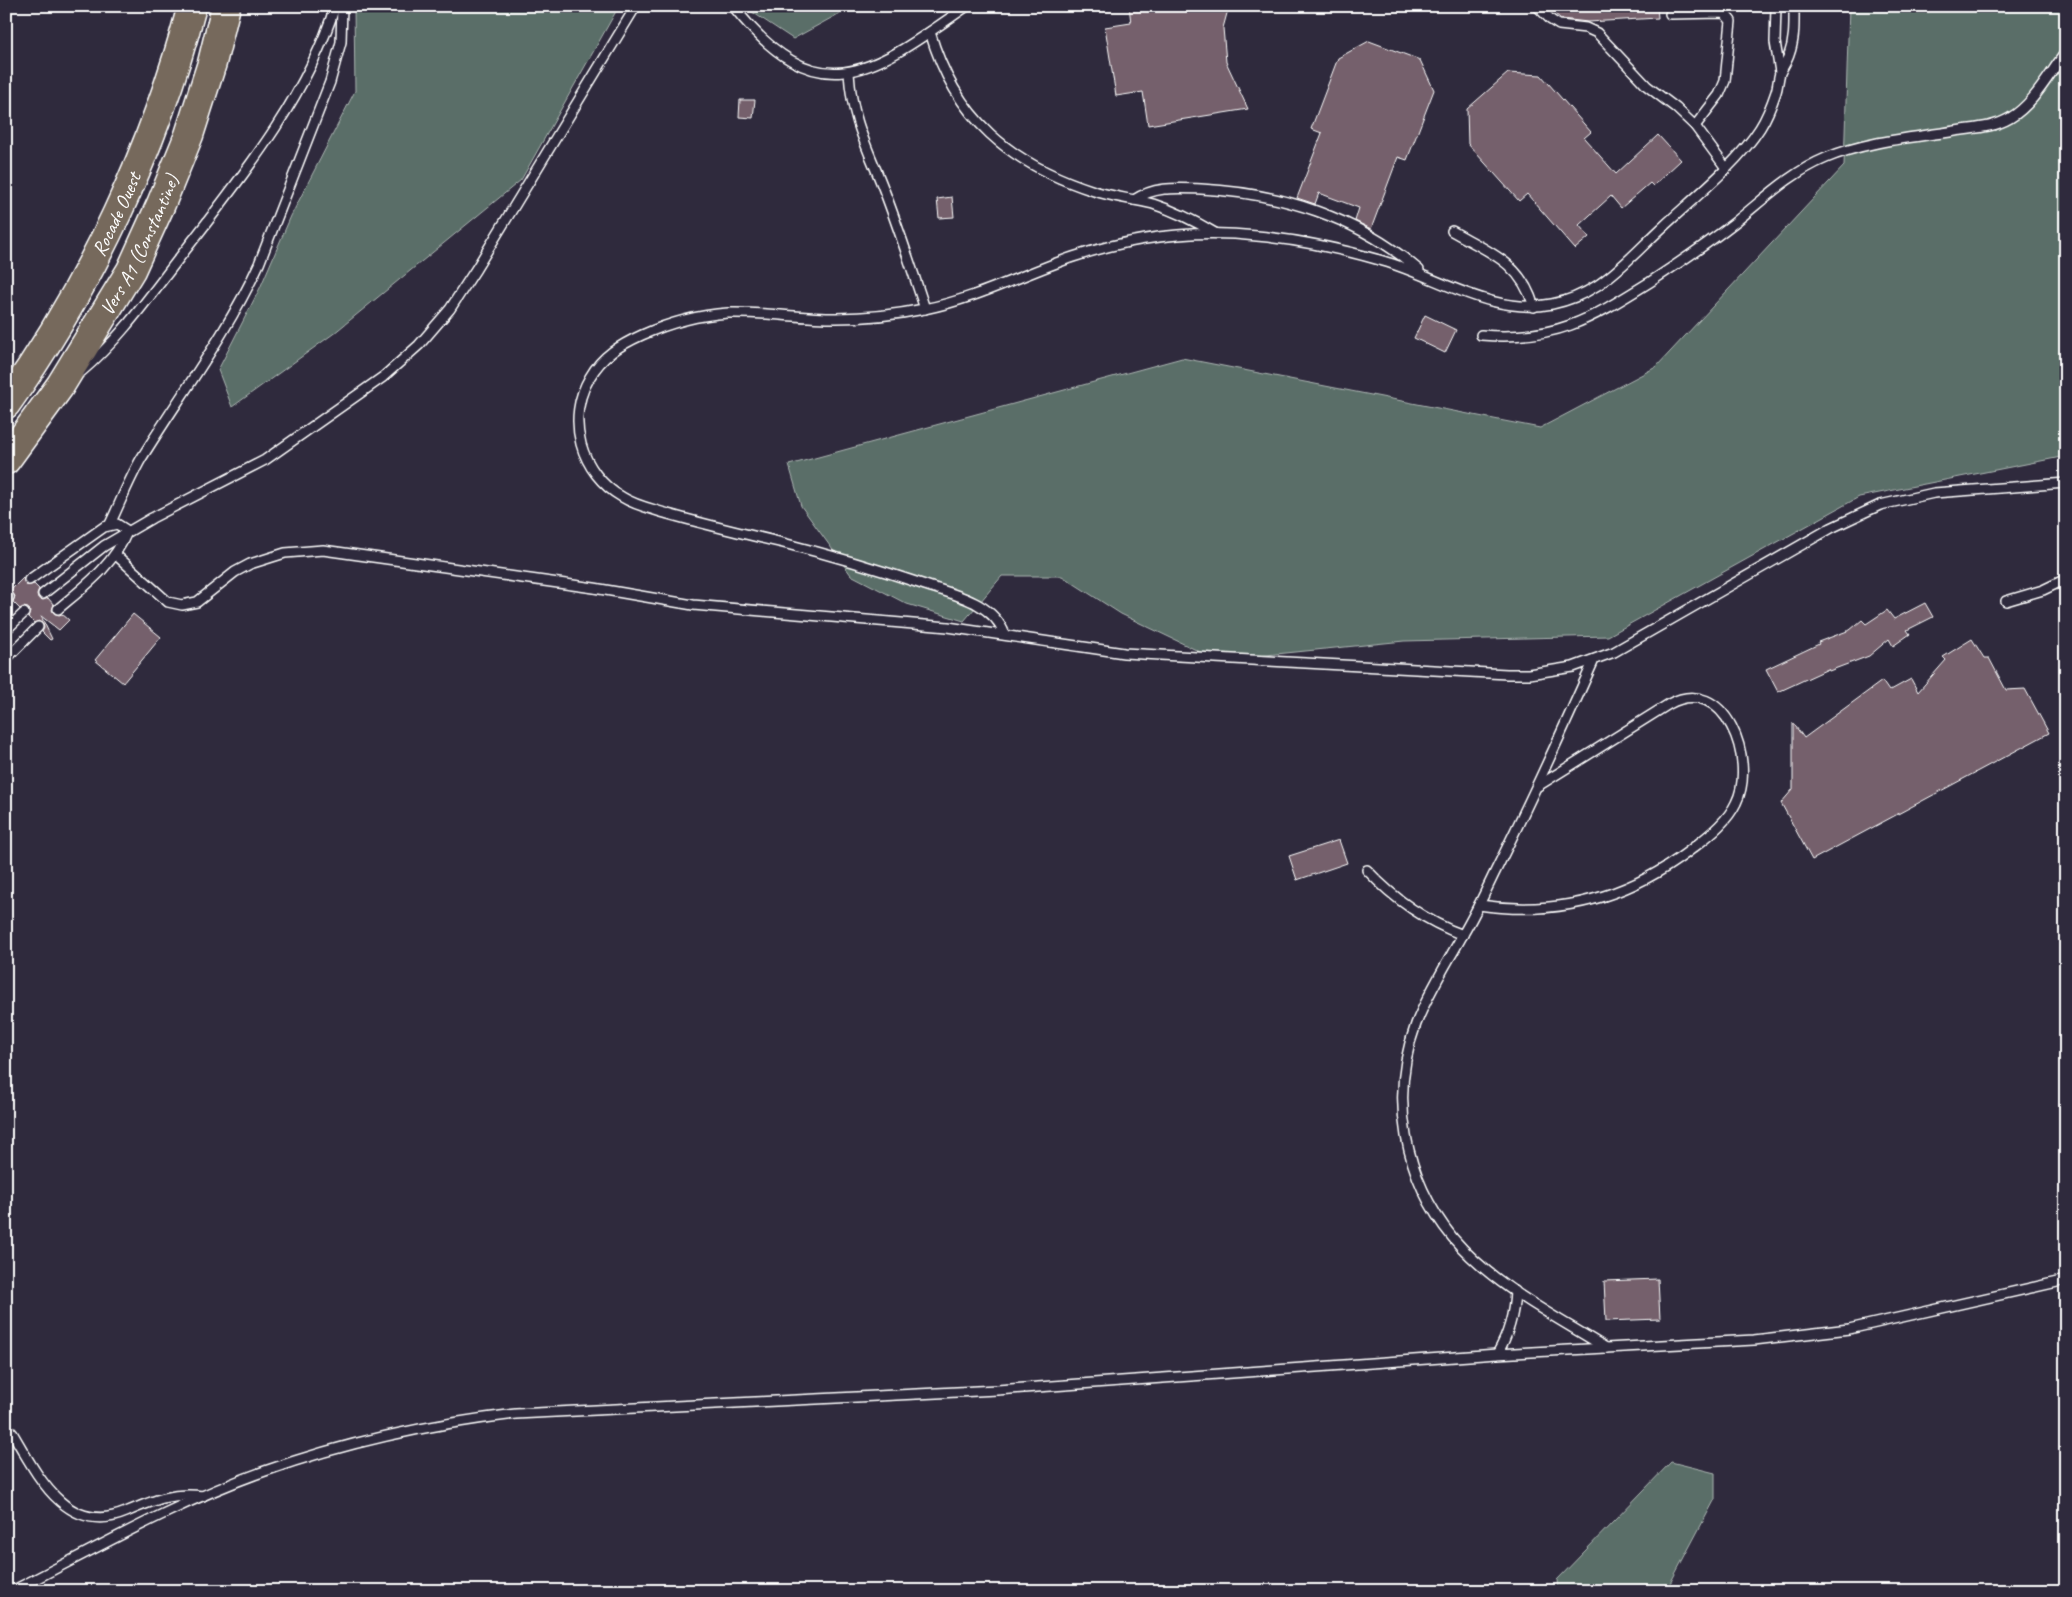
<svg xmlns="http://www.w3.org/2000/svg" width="2072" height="1597" font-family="Caveat,sans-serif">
<rect width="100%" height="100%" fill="#2f2a3d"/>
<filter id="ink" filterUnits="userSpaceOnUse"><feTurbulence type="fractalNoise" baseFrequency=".02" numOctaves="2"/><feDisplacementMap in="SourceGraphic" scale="10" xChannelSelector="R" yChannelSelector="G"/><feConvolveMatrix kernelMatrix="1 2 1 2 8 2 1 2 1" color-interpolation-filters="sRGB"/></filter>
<g filter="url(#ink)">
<g fill="#5a6e67" stroke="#acb6b3">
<path d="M354,6H619L521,180L333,334L232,407L218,370L260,288L291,216L355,91Z"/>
<path d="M743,6H853L793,39Z"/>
<path d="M1849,6H2066V456L1859,497L1608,636L1404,641L1217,660L1121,614L1062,576H1002L964,621L907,604L851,575L801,506L789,465L1182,358L1540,428L1656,367L1844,166Z"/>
<path d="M1671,1462L1715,1473V1499L1666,1591H1558L1557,1580Z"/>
</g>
<g fill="#75616c" stroke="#fff">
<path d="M1129,6H1229L1223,28L1226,62L1248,109L1148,125L1143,92L1116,96L1105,27L1131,23Z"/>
<path d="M1546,6H1657L1658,18L1588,22L1561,19Z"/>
<path d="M1369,41L1420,60L1434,90L1407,160L1398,157L1371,229L1355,221L1359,208L1319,193L1315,204L1297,198L1322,133L1311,129L1338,58Z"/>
<path d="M1508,73L1541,75L1591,132L1584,138L1616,174L1658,135L1681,160L1653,186L1650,183L1621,208L1611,196L1579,225L1589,237L1575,249L1527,194L1519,201L1468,144L1467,109Z"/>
<path d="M740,100H755L753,118L739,117Z"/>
<path d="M952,197L954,217L939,218L937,199Z"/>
<path d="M1425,315L1456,330L1445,353L1414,338Z"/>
<path d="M23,578L26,585L34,584L39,589L37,594L38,598L43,600L48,598L54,605L52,610L54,613L59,615L62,614L69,620L59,630L41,616L52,639L50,640L42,632L44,628L43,623L39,621L34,623L28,617L30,612L28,608L23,607L20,609L13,602L15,596L10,591Z"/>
<path d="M1925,603L1933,617L1907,630L1910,634L1893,646L1889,639L1869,656L1829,671L1828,669L1778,692L1766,669L1819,644L1818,642L1850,630L1862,620L1866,624L1887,610L1894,619Z"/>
<path d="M133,614L161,637L123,683L95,660Z"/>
<path d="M1972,639L1984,658H1989L2006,690L2025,689L2049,733L1812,860L1781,803L1793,789V723L1804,738L1882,681L1889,691L1911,679L1918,692L1946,660L1943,657Z"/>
<path d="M1339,840L1347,863L1297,880L1289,856Z"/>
<path d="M1658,1279L1660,1319L1606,1321L1604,1281Z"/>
</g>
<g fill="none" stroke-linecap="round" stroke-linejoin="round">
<g stroke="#fff" stroke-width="12">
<g id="service">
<path d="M733,6C819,115 873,72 967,6"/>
<path d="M1537,6L1551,20L1559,25L1586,28L1597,33L1647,86L1676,108L1695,126L1726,168"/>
<path d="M1776,6L1775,42L1780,72"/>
<path d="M1670,14L1722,13L1726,15L1731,21L1725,81L1719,95L1695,126"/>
<path d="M930,32C955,118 1010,164 1094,191C1113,197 1133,199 1153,204C1175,211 1195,221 1215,233"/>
<path d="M849,73C852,121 867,146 884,190C899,229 912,269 925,309"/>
<path d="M1134,200C1154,186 1177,188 1201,189C1280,193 1358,217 1419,270"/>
<path d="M1452,231C1489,252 1521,262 1534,307"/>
<path d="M1481,335C1556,341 1589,320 1650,282C1679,263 1707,244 1734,223C1763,200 1790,173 1826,158C1866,141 1912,138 1955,131C1974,128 1993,128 2010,118C2034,104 2049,74 2066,52"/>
<path d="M81,372C120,339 149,297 180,257C238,182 307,98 335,6"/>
<path d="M110,524C120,503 129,480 141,459C181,394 227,334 259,264L330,82L341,42L342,6"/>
<path d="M116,555L168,602L182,605L197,602L235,572L250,564L285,553L323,550L594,588L693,605L948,627L1124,653L1507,674H1529L1573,667L1614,652L1831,528L1880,505L1934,493L2066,483"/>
<path d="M29,580L104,527L117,524L128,531"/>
<path d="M43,594L104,546L152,518L265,460L383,377L419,345L450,309L476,269L636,6"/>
<path d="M6,600L9,597"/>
<path d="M2006,601L2043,590L2066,579"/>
<path d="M58,609C85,586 113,566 127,532"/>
<path d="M6,630L24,613"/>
<path d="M1005,635C993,602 955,595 925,585C878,569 831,555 783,543C745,534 707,525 668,514C653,509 636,506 622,497C602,486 587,466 581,444C575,421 578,397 590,377C602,356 620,345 642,335C669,323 698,315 728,313C764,312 800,318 836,318C865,318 895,315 924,309C976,299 1023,274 1073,257C1133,237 1195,229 1257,236C1300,240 1342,249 1383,261C1439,277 1492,316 1552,304C1568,301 1584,294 1598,285C1622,269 1642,246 1664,226C1694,198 1738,163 1760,128C1767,117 1772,104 1776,92C1778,86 1778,79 1780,73C1783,66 1787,61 1789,55C1795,39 1794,23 1794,6"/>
<path d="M6,659L38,627"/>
<path d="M1594,660C1562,732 1529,804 1494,874C1484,895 1474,916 1462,936C1446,965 1428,993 1416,1024C1389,1097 1404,1178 1453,1238C1494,1286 1553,1315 1606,1348"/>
<path d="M1367,870C1394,899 1425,921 1463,935"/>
<path d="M1479,905C1560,917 1633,897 1698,844C1712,833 1728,820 1736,803C1757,761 1725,673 1669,704L1538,786"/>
<path d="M1497,1354C1509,1334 1514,1315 1515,1291"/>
<path d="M6,1426L13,1434C37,1475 67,1537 126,1512C154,1500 173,1492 203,1496"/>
<path d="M12,1591C95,1549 177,1502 265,1471C347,1442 430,1424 516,1414L997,1390L1497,1354L1754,1340L1849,1329L2066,1280"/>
</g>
</g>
<g stroke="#fff" stroke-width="31">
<g id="trunk">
<path id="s1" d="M6,404C91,285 155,147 192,6"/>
<path id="s2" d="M6,460L60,386L131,270L161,204L189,135L212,63L226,6"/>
</g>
</g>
<use href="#service" stroke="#2f2a3d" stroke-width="9"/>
<use href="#trunk" stroke="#76695c" stroke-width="28"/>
</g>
</g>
<g text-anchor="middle" stroke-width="4" stroke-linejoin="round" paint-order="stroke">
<g font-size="20" fill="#fff" stroke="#2f2a3d">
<text dy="7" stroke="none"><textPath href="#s1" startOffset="220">Rocade Ouest</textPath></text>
<text dy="7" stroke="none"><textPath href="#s2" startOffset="254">Vers A1 (Constantine)</textPath></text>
</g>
</g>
<rect width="2072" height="1597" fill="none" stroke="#2f2a3d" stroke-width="25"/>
<rect x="12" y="12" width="2047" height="1572" fill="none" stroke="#fff" stroke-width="2" filter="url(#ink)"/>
</svg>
